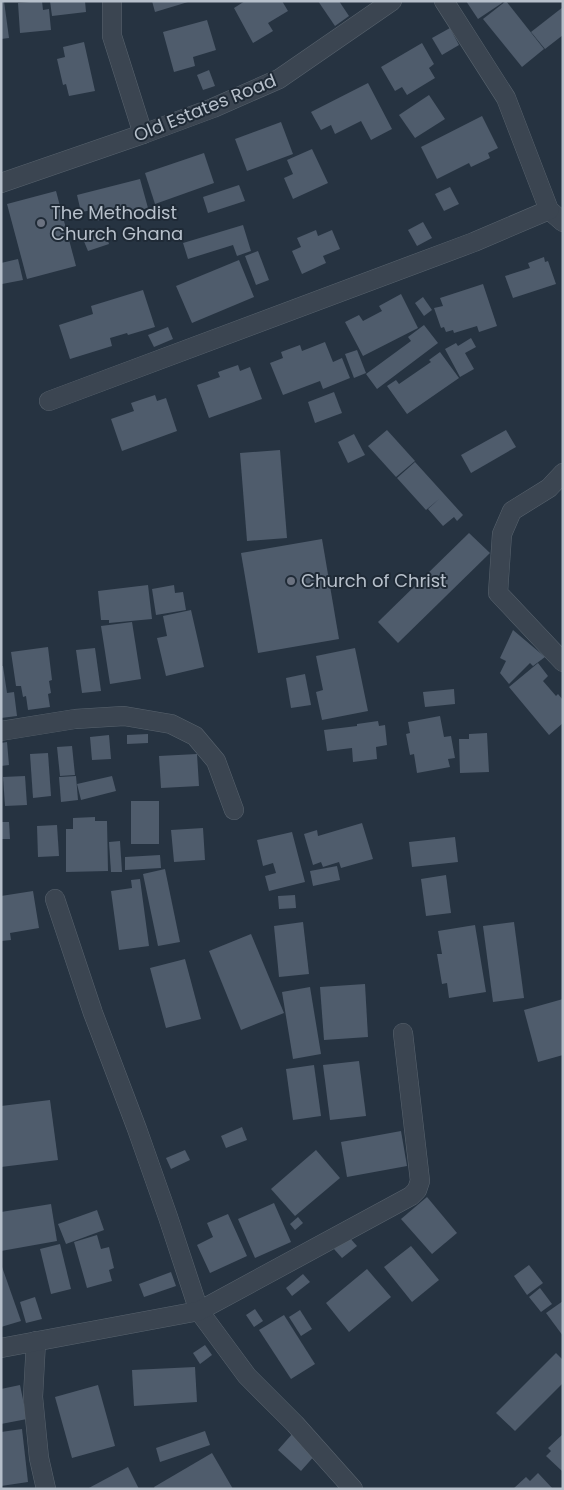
<svg xmlns="http://www.w3.org/2000/svg" width="564" height="1490" font-family="Poppins,sans-serif">
<rect width="100%" height="100%" fill="#263341"/>
<g fill="#4f5c6c">
<path d="M1,1H4L9,38L1,39Z"/>
<path d="M42,1L43,10L49,9L51,30L20,33L18,3Z"/>
<path d="M50,1H85L86,12L52,16Z"/>
<path d="M152,1H187L188,2L155,12Z"/>
<path d="M245,1H282L288,11L268,23L273,31L253,43L234,8Z"/>
<path d="M318,1H339L349,16L335,26Z"/>
<path d="M466,1H501L502,3L478,19Z"/>
<path d="M506,1L544,49L522,67L483,19Z"/>
<path d="M563,7V35L545,49L531,32Z"/>
<path d="M207,20L216,50L193,57L195,66L174,72L163,32Z"/>
<path d="M450,28L459,45L442,55L432,38Z"/>
<path d="M84,42L95,91L69,96L66,84L63,85L57,59L65,57L63,47Z"/>
<path d="M422,43L434,64L429,68L435,78L407,95L402,87L395,91L381,67Z"/>
<path d="M209,70L215,86L203,90L197,75Z"/>
<path d="M368,83L392,129L371,140L361,121L335,134L331,125L321,130L311,112Z"/>
<path d="M429,95L445,119L415,138L399,115Z"/>
<path d="M482,116L498,148L488,153L490,158L471,167L469,163L437,179L421,147Z"/>
<path d="M281,122L293,154L247,171L235,139Z"/>
<path d="M312,149L328,183L293,199L284,178L293,174L287,160Z"/>
<path d="M204,153L214,183L155,204L145,173Z"/>
<path d="M140,179L148,208L96,221L93,210L81,212L77,195Z"/>
<path d="M239,185L245,201L208,213L203,197Z"/>
<path d="M450,187L459,204L444,211L435,194Z"/>
<path d="M56,191L76,266L27,279L7,204Z"/>
<path d="M423,222L432,238L417,246L408,230Z"/>
<path d="M243,225L251,251L237,256L233,245L188,259L183,243Z"/>
<path d="M316,230L318,236L332,230L340,249L323,256L326,263L302,274L292,251L301,247L297,238Z"/>
<path d="M105,232L109,244L88,251L83,239Z"/>
<path d="M258,251L269,280L256,285L245,256Z"/>
<path d="M544,257L545,262L548,261L556,284L513,298L505,276L530,268L528,263Z"/>
<path d="M18,259L23,280L2,284L1,263Z"/>
<path d="M239,260L254,297L192,323L176,286Z"/>
<path d="M483,284L497,326L479,332L477,326L454,333L453,330L446,332L444,327L441,328L434,308L443,306L440,298Z"/>
<path d="M143,290L155,327L128,335L127,333L110,338L112,346L70,359L59,325L93,314L91,306Z"/>
<path d="M401,294L418,328L363,356L345,322L359,315L363,321L382,311L379,306Z"/>
<path d="M423,297L432,310L424,316L415,303Z"/>
<path d="M424,325L438,343L377,389L366,374L411,341L408,337Z"/>
<path d="M168,327L173,339L154,347L148,335Z"/>
<path d="M471,338L476,347L465,353L474,369L460,377L445,349L456,343L458,346Z"/>
<path d="M325,342L333,362L342,358L350,378L323,389L320,381L283,395L270,363L283,358L281,352L300,345L302,351Z"/>
<path d="M357,350L366,373L354,378L345,354Z"/>
<path d="M440,352L459,378L407,414L387,386L396,380L399,384L431,362L429,360Z"/>
<path d="M238,365L240,371L250,367L262,399L209,418L197,385L220,377L218,372Z"/>
<path d="M334,392L342,413L315,423L308,402Z"/>
<path d="M155,395L157,401L166,398L177,431L122,451L111,419L134,411L131,403Z"/>
<path d="M387,430L415,461L396,477L368,446Z"/>
<path d="M506,430L516,447L471,473L461,455Z"/>
<path d="M354,434L365,455L348,463L338,442Z"/>
<path d="M280,450L287,538L247,541L240,453Z"/>
<path d="M415,462L463,515L457,521L454,517L443,526L428,509L439,499L426,510L397,478Z"/>
<path d="M469,533L490,553L398,643L378,622Z"/>
<path d="M322,539L339,639L258,653L241,553Z"/>
<path d="M148,585L152,619L109,623V620H101L98,591Z"/>
<path d="M174,585L175,593L183,592L186,610L156,615L152,589Z"/>
<path d="M191,610L204,667L166,676L157,638L167,636L163,616Z"/>
<path d="M132,622L141,679L110,684L101,626Z"/>
<path d="M513,630L545,657L533,666L530,663L509,684L500,673L506,661L500,658Z"/>
<path d="M48,647L52,680L49,681L51,693L48,694L50,707L28,710L26,696L23,697L21,686H16L11,652Z"/>
<path d="M95,648L101,691L82,693L76,650Z"/>
<path d="M355,648L368,711L322,720L316,692L323,690L316,656Z"/>
<path d="M538,663L548,676L543,681L556,696L558,694L563,700V723L549,735L509,687Z"/>
<path d="M1,666H3L7,693L14,692L17,716L1,718Z"/>
<path d="M305,674L311,705L291,708L286,678Z"/>
<path d="M454,689L455,704L425,707L423,692Z"/>
<path d="M440,716L444,737L451,736L455,758L448,759L450,767L417,773L414,754L410,755L406,734L410,733L408,722Z"/>
<path d="M378,721L379,726L385,725L387,745L376,747L377,759L353,762L352,748L327,751L324,730L357,726V724Z"/>
<path d="M487,733L489,772L460,773L459,739H469V734Z"/>
<path d="M148,734V743L127,744V735Z"/>
<path d="M109,735L111,759L92,760L90,737Z"/>
<path d="M7,742L9,765L1,766V743Z"/>
<path d="M72,746L75,775L60,776L57,747Z"/>
<path d="M48,753L51,796L33,798L30,754Z"/>
<path d="M197,754L199,786L161,788L159,756Z"/>
<path d="M25,776L27,805L5,806L3,777Z"/>
<path d="M76,776L78,800L61,802L59,777Z"/>
<path d="M112,776L116,791L81,800L77,784Z"/>
<rect x="131" y="801" width="28" height="43"/>
<path d="M95,817V821H107L108,871L66,872V829H73V818Z"/>
<path d="M1,822H9L10,839H1Z"/>
<path d="M362,823L373,859L341,868L339,862L323,867L321,862L313,865L304,834L317,830L318,836Z"/>
<path d="M57,825L59,856L38,857L37,826Z"/>
<path d="M203,828L205,860L174,862L171,830Z"/>
<path d="M292,832L305,882L269,891L265,876L276,873L273,863L263,866L257,840Z"/>
<path d="M455,837L458,862L412,867L409,842Z"/>
<path d="M120,841L122,872H111L109,842Z"/>
<path d="M160,855L161,868L125,870V857Z"/>
<path d="M337,866L340,880L313,886L310,871Z"/>
<path d="M165,869L180,942L158,946L143,874Z"/>
<path d="M446,875L451,913L426,916L421,879Z"/>
<path d="M140,879L149,946L119,950L111,891L132,888L131,880Z"/>
<path d="M33,891L39,928L10,933L11,940L1,941V896Z"/>
<path d="M295,895L296,908L279,909L278,896Z"/>
<path d="M303,922L309,974L279,977L274,926Z"/>
<path d="M514,922L524,998L493,1002L483,926Z"/>
<path d="M475,925L486,992L449,998L447,983L442,984L437,954H442L438,931Z"/>
<path d="M251,934L284,1013L241,1030L209,951Z"/>
<path d="M185,959L201,1019L166,1028L150,968Z"/>
<path d="M365,984L368,1037L324,1040L320,987Z"/>
<path d="M310,987L321,1054L293,1059L282,992Z"/>
<path d="M563,999V1055L538,1062L524,1010Z"/>
<path d="M359,1061L366,1116L330,1120L323,1065Z"/>
<path d="M314,1065L321,1116L293,1120L286,1069Z"/>
<path d="M50,1100L58,1160L1,1167V1106Z"/>
<path d="M242,1127L247,1140L226,1148L221,1136Z"/>
<path d="M401,1131L407,1166L347,1177L341,1142Z"/>
<path d="M185,1150L190,1160L171,1169L166,1158Z"/>
<path d="M316,1150L340,1178L295,1216L271,1189Z"/>
<path d="M427,1197L457,1233L432,1254L401,1219Z"/>
<path d="M274,1203L291,1242L255,1258L238,1219Z"/>
<path d="M51,1204L57,1241L1,1251V1212Z"/>
<path d="M97,1210L104,1230L66,1244L58,1224Z"/>
<path d="M228,1214L247,1256L210,1273L197,1245L213,1237L207,1223Z"/>
<path d="M298,1217L303,1223L295,1230L290,1224Z"/>
<path d="M97,1235L101,1249L109,1247L114,1268L109,1270L112,1281L87,1288L74,1242Z"/>
<path d="M349,1237L357,1246L342,1258L334,1249Z"/>
<path d="M60,1244L71,1289L51,1294L40,1249Z"/>
<path d="M411,1246L439,1280L412,1302L384,1267Z"/>
<path d="M1,1264L21,1321L1,1327Z"/>
<path d="M529,1265L543,1283L527,1295L514,1276Z"/>
<path d="M367,1269L391,1297L349,1332L326,1303Z"/>
<path d="M171,1272L176,1286L144,1297L139,1284Z"/>
<path d="M303,1274L310,1282L292,1296L286,1288Z"/>
<path d="M540,1288L552,1304L541,1312L529,1297Z"/>
<path d="M35,1297L42,1319L26,1323L20,1302Z"/>
<path d="M563,1301V1336L546,1313Z"/>
<path d="M255,1309L263,1321L254,1327L246,1315Z"/>
<path d="M300,1310L312,1329L301,1336L289,1317Z"/>
<path d="M284,1315L315,1364L291,1379L259,1330Z"/>
<path d="M205,1345L212,1355L200,1364L193,1353Z"/>
<path d="M556,1353L563,1360V1383L515,1431L496,1413Z"/>
<path d="M195,1367L197,1402L134,1406L132,1370Z"/>
<path d="M20,1385L27,1419L1,1424V1389Z"/>
<path d="M98,1385L115,1446L72,1458L55,1397Z"/>
<path d="M22,1429L28,1482L1,1486V1432Z"/>
<path d="M205,1431L210,1445L160,1462L156,1448Z"/>
<path d="M293,1433L316,1454L301,1471L278,1450Z"/>
<path d="M563,1434V1472L546,1456L551,1451L548,1448Z"/>
<path d="M212,1453L233,1489H155L154,1487Z"/>
<path d="M128,1467L139,1489H87Z"/>
<path d="M538,1473L553,1489H513L526,1477L530,1481Z"/>
</g>
<g fill="none" stroke-linecap="round" stroke-linejoin="round">
<g stroke="#58636e" stroke-width="20">
<g id="street">
<path d="M112,1V36L143,134"/>
<path d="M1,183L143,134L213,108L279,79L392,1"/>
<path d="M549,210L563,222"/>
<path d="M49,401L474,242L549,210L506,98L444,1"/>
<path d="M563,473L549,488L512,511L502,534L498,593L563,662"/>
<path d="M1,731L75,719L124,716L171,724L195,736L216,761L234,810"/>
<path d="M55,899L93,1013L137,1129L168,1217L199,1311L247,1376L295,1424L353,1489"/>
<path d="M36,1341L33,1397L39,1458L46,1489"/>
<path d="M1,1348L199,1311L411,1196L417,1190L420,1181L403,1033"/>
</g>
</g>
<use href="#street" stroke="#3b4551" stroke-width="19"/>
</g>
<g fill="#6b7280" stroke="#1f2a36" stroke-width="2">
<circle cx="41" cy="223" r="5"/>
<circle cx="291" cy="581" r="5"/>
</g>
<g text-anchor="middle" stroke-width="4" stroke-linejoin="round" paint-order="stroke">
<g font-size="18" fill="#b7c0cb" stroke="#1f2a36">
<text transform="translate(205 108) rotate(-22)" y="6">Old Estates Road</text>
</g>
<g font-size="18" fill="#b7c0cb" stroke="#1f2a36" text-anchor="start">
<text x="51" y="219">The Methodist<tspan x="51" dy="21">Church Ghana</tspan></text>
<text x="301" y="587">Church of Christ</text>
</g>
</g>
<rect width="564" height="1490" fill="none" stroke="#b7c0cb" stroke-width="5"/>
</svg>
